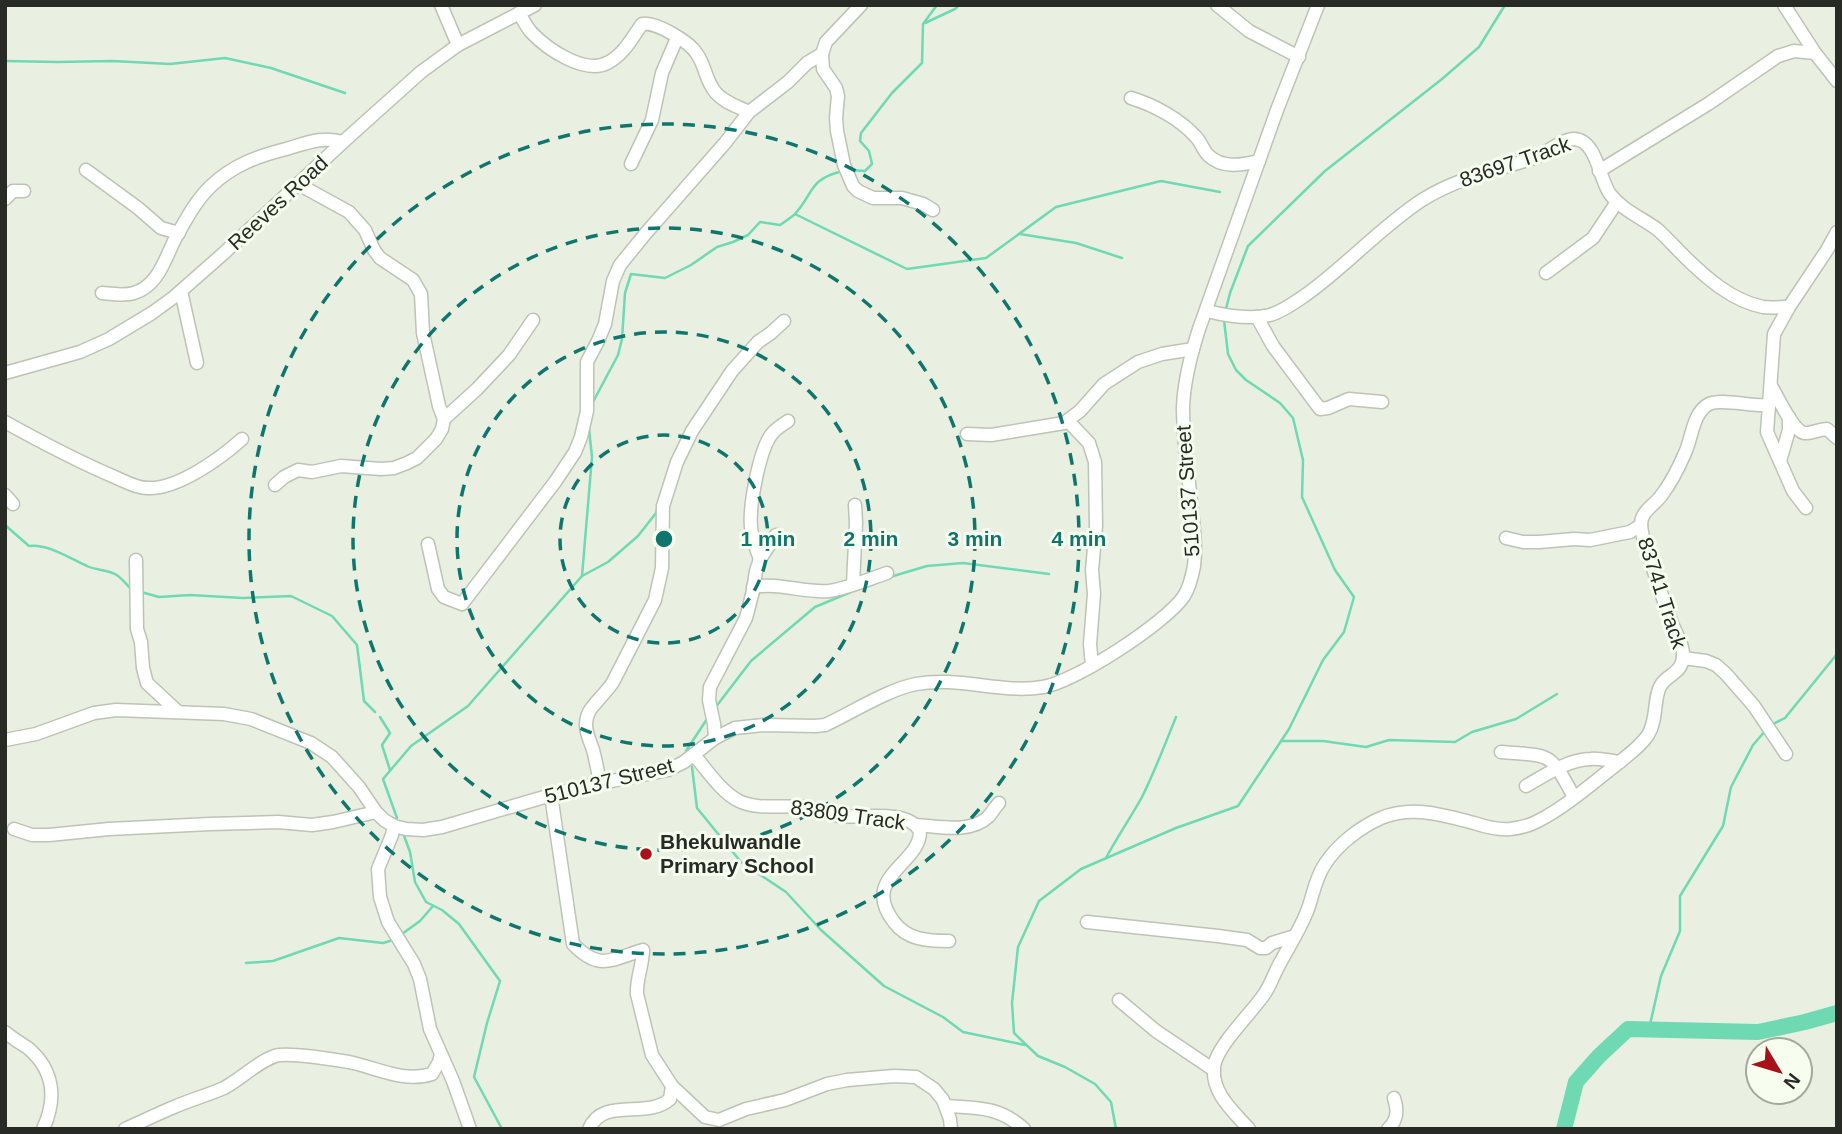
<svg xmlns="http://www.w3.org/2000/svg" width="1842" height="1134" font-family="Helvetica,sans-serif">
<rect width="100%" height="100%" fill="#e9f0e1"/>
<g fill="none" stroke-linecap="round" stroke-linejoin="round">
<g stroke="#6ed9b2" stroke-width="2.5">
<path d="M925,23L955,9L959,5"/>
<path d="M5,61L57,62L113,61L170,64L225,58L271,68L345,93"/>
<path d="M850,170L865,171L872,164L869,151L860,141L861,133L892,93L922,63L923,24L937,5"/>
<path d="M795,214L907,269L986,258L1056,207L1161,181L1220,192"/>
<path d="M1020,234L1076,243L1122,258"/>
<path d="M1226,309L1230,293L1248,246L1325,171L1442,79L1479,47L1505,5"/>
<path d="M593,402L618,355L622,339L625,293L631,274L665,278L691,265L717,247L733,242L748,235L760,222L780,225C785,222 790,218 794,215C814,194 808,179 843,171"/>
<path d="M5,525L29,546C47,543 71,559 87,566C95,570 108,570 115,574C121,577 127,585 132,590"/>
<path d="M582,576L592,457L589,429"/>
<path d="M890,577L927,566L963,563L1049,574"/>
<path d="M141,592L159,597L190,595L243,598L291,596L332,616L357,645L364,701L375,712"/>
<path d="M715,708L751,661L815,607L851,592"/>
<path d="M380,717L390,733L382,745L390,770"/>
<path d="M1771,725L1785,718L1837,654"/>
<path d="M1281,741H1323L1366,747L1389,740L1455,742L1472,732L1516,719L1557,694"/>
<path d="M686,751L707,719"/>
<path d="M692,767L697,808L741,862L786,892L821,930L884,986L943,1017L963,1032L1025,1045"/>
<path d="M397,818L383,779L411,746L468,706L582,576L608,562L638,536L656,513L657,509"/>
<path d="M403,833L410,852L415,882L426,902L442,910L459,924L500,981L487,1023L474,1077L502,1129"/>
<path d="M1106,858C1117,837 1131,817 1142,797C1155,771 1165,744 1176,717"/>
<path d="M402,934L420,921L433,906"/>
<path d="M246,963L273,961L339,938L383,943L393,940"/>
<path d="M1649,1029L1661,976L1680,931V896L1723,826L1731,787L1753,745L1766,730"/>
<path d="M1116,1129L1111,1102L1095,1084L1065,1067L1038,1056L1014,1033L1012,1003L1018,947L1039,901L1081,869L1176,828L1238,806L1289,729L1323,660L1344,632L1354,597L1335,570L1302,497L1303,460L1293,418L1280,403L1246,380L1236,370L1228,354L1224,320"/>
</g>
<path stroke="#6ed9b2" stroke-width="16" d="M1564,1129L1576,1082L1599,1056L1628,1029L1758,1032L1805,1022L1837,1013"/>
<g stroke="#bdc3b5" stroke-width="15">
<g id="minor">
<path d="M441,5L458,45"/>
<path d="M1217,5L1249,31L1299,57"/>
<path d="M1784,5L1815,53L1837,81"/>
<path d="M519,13C523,20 526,26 531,32C547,49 586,76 609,62C624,54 632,38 642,24C655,21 690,42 697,54C706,67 705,80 716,93C725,103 737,106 749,112"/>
<path d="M822,54L823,69L836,88L838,96L836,118L837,131L844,165L853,186L858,191L873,198H902L923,204L933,210"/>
<path d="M1131,98C1154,105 1180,119 1196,137C1201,142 1203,150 1208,155C1222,169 1242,165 1259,161"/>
<path d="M631,164L652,120L662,73L677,38"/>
<path d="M86,170L138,208L161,228L179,233"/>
<path d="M1599,171L1708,104L1778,56L1794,51L1815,53"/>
<path d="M298,184L349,212L365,230L374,250L380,258L413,280L421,294L423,333L439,406L444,419"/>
<path d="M5,199L13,191H24"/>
<path d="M1546,273L1593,238L1617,202"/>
<path d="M181,291L197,363"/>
<path d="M102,293C113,294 124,296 134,293C158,286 165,259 175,239C185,221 196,200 211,186C233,165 258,156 286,149C307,143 322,136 343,142"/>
<path d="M1207,311C1227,316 1249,320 1270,315C1284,311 1295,302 1307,294C1347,265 1381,227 1422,200C1457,178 1493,171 1531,159C1545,155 1561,139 1574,139C1597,140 1599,179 1610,194C1622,210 1642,218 1657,229C1666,237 1674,246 1683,255C1705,277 1732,301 1763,307C1771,308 1780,307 1789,307"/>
<path d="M1257,317L1273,346L1320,409L1328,408L1349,399L1382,402"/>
<path d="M5,373L80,352L109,339L152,313L174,297L224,253L343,142L421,72L458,45L535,5"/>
<path d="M1771,386C1778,397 1792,430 1804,433C1811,434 1820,429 1827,429L1837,438"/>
<path d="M1769,405L1767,432L1793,491L1806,508"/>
<path d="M1068,421L1089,443L1095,462L1096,526L1092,570L1094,594L1090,644L1092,666"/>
<path d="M5,422C41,442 79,462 117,478C126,482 137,488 147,488C177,490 221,458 242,439"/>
<path d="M967,434L991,435L1064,423L1080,411L1104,384L1138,362L1162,354L1193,349"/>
<path d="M1780,461L1789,430V417"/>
<path d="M275,485L284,477L298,470L312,472L341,466L381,469L394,468L407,463L417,458L436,439L442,429L444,419L477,389L509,355L533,320"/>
<path d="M5,495L13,504"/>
<path d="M1506,538L1523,542H1539L1574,539L1590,540L1630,532L1641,525"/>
<path d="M428,544L438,589L444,597L462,604L555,482L575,452L581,437L587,411V362L598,341L605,324L613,281L620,265L646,233L725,143L749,112L788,82L807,63L822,54L826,42L861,5"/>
<path d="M760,559C756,549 752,539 751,527C749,506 759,452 771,435C775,429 782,425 788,421"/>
<path d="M136,560L137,629L141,642L143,668L147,683L177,711"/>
<path d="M853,584L856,523L855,505"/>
<path d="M753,587C779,582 803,593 829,591C849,588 869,579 887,573"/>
<path d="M1683,658L1706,661L1716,665L1726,674L1754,706L1786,754"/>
<path d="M715,738L714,724L709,700L710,687L746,618L753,591L756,571L760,559L776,535"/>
<path d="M5,740L36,734L94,713L116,710L224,714L251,719L311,743L332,757L359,787L376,812L384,820L394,826L406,829L423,830L442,827L551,795L591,785L668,770L684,762L715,738L735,728L764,725L815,726L825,725C851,713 889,689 916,684C959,676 1001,694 1043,687C1075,682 1166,623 1184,596C1190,587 1192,576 1194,566C1197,541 1192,516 1190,492C1187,464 1183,435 1183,407C1184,381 1191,354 1199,329L1277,110L1318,5"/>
<path d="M1501,752C1552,756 1549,751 1574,797"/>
<path d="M694,755C707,770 721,792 739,801C757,810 783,805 803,807C815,808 827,814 839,816C861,819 907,808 920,831C921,864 859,877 894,922C907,940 928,941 949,941"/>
<path d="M600,783C598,772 596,761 593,750C589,738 582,726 589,712C593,704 607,692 613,682L655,600L662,568L663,506L677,462L692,431L732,371L758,342L771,333L784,321"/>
<path d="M1526,786C1545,775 1569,759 1591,759C1600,758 1610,761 1620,762"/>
<path d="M551,795L573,944C600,972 612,959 643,950C643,965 636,979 637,994L652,1055L672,1086L670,1099C647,1120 603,1096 589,1129"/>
<path d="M916,825C938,826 970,834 988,817C992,813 995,807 999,803"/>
<path d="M394,826L392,835L378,869L380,897L388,922L414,964L420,979L430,1029L453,1081L470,1129"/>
<path d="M14,829L32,835H49L109,829L210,824L278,822L312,825L333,822L376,812"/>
<path d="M1087,922L1218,936L1247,940L1260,948H1266L1272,943L1295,936"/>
<path d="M1119,1000L1156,1031L1214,1070"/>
<path d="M5,1032C12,1038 20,1043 28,1048C54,1070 57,1099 43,1129"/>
<path d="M672,1086L705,1117L719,1120L746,1109L785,1100L827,1084L847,1080L894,1076L916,1077L934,1089L943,1100L950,1119L951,1129"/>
<path d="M946,1106C977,1108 999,1106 1024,1129"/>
<path d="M125,1129C141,1122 157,1114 174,1107C190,1100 208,1095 224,1088C241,1079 262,1058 279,1055C296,1053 331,1059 349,1062C377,1068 404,1083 432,1074L439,1062L441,1055"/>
<path d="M1249,1129C1233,1111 1211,1093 1214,1066C1218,1044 1252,1013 1265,993C1271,984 1274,974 1279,965C1288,948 1299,931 1306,914C1313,898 1314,880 1325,864C1337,845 1360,827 1381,818C1412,805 1443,815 1474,823C1486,827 1498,830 1510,829C1519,828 1528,826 1536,822C1563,809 1593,783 1617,764C1628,755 1640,747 1648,735C1658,719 1653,697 1661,685C1668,674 1682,673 1683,657C1684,645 1676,634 1672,623C1661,595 1652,566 1643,537C1642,531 1639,523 1643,516C1647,508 1656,503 1661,496C1671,483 1679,467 1685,453C1692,438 1693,412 1709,404C1721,398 1753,407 1769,405L1774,334L1789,307L1827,250L1837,232"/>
<path d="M1388,1129C1398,1120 1398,1110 1394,1098"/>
</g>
</g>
<use href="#minor" stroke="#fff" stroke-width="12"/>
</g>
<g fill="none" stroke="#0f766e" stroke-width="3.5" stroke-dasharray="12 9">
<circle cx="664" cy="539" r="104"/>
<circle cx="664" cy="539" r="207"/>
<circle cx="664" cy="539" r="311"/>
<circle cx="664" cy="539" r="415"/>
</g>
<circle fill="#a7111a" stroke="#f7fdef" stroke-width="2.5" cx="646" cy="854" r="7"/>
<g text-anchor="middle" stroke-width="6" stroke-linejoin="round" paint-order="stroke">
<g font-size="21" fill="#282b25" stroke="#f7fdef">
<text transform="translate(1515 162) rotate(-19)" y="7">83697 Track</text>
<text transform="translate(278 203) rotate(-43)" y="7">Reeves Road</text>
<text transform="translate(1188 491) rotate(-94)" y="7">510137 Street</text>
<text transform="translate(1662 593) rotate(72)" y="7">83741 Track</text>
<text transform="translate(609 781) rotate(-14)" y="7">510137 Street</text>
<text transform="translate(848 815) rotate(8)" y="7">83809 Track</text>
</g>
<g font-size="21" font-weight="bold" fill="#282b25" stroke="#f7fdef" text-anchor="start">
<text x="660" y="849">Bhekulwandle<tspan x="660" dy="24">Primary School</tspan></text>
</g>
</g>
<circle cx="664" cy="539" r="10" fill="#0f766e" stroke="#f7fdef" stroke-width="3.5"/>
<g font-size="21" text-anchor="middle" font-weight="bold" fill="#0f766e" stroke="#f7fdef" stroke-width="6" stroke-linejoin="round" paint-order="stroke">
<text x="768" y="546">1 min</text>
<text x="871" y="546">2 min</text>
<text x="975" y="546">3 min</text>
<text x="1079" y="546">4 min</text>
</g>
<rect width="1842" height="1134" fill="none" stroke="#282b25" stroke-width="14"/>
<g transform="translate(1779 1071) rotate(128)"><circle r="33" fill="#f7fdef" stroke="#a4a99e" stroke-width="2"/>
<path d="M0-5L12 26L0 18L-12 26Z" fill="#a7111a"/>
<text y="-10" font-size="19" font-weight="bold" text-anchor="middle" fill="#282b25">N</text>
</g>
</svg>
